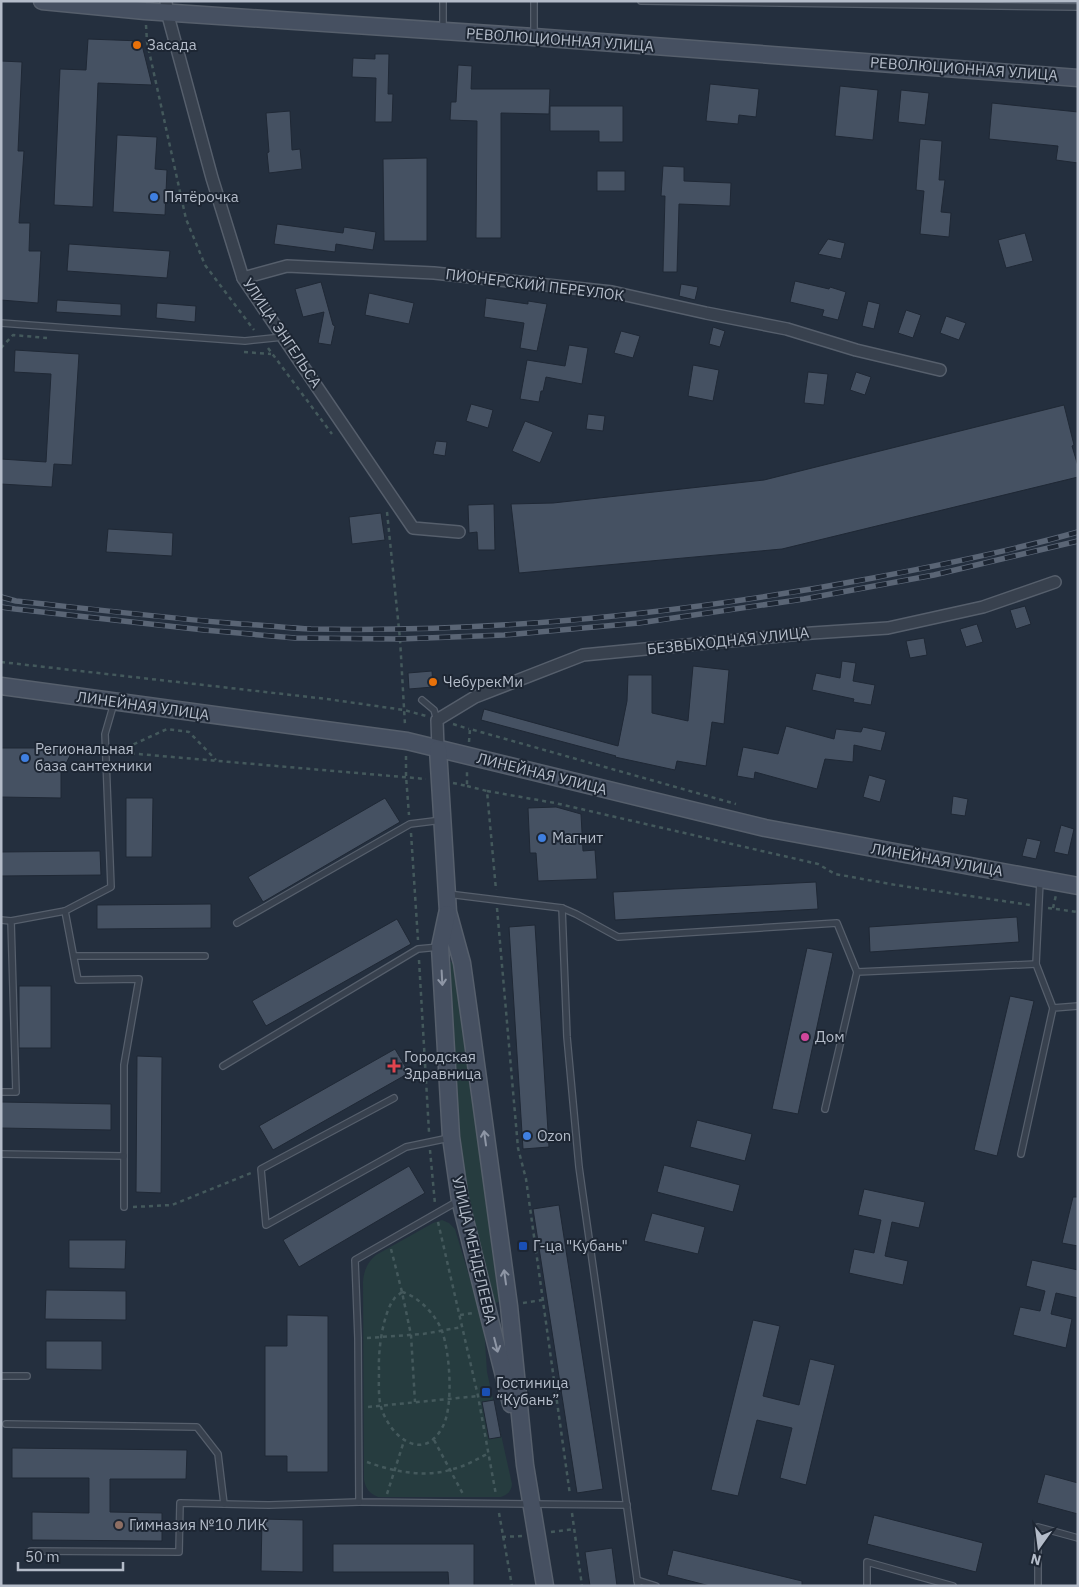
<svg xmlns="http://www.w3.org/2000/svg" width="1079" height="1587" font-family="'IBM Plex Sans',sans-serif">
<rect width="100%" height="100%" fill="#242f3e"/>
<g fill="#263c3f">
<path d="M450,962H453L455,966L499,1302L494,1303L462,1181L448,965Z"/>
<path d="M442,1220L449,1223L455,1229L484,1326L487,1372L512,1484C511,1492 508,1494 501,1497H378C369,1493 366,1489 364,1480L363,1282C364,1270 367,1263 376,1255L433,1223Z"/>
</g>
<g fill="#455162" stroke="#1f2835">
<path d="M88,39L141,41L152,85L98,83L93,207L54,205L60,69L86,70Z"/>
<path d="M375,54H389L388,94H393L392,122H375L376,78L352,77L353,58L375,59Z"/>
<path d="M1,61L22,62L18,151H24L19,223H30L29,251H41L38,303L1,300Z"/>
<path d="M458,65L472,66L471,89H550L549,114L501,113V238H476L477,121L450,120L451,102H456Z"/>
<path d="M710,84L759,89L756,117L739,115L738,124L706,121Z"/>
<path d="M840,86L878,90L873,140L835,136Z"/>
<path d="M901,90L929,93L925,125L898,122Z"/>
<path d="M992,103L1078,112V163L1056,160L1058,146L989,139Z"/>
<path d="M550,106H623V142H599V131H550Z"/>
<path d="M290,111L292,150L300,149L302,169L269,173L267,153L269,152L266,113Z"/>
<path d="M117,135L157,137L155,169L167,170L165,215L113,212Z"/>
<path d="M920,139L942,141L939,180H945L941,212L951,213L949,237L920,234L924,191L916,190Z"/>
<path d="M427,158V241H384L383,159Z"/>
<path d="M663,166L684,167V181L731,183L730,206L679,204L677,272H663L665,196H661Z"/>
<rect x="597" y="171" width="28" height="20"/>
<path d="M277,224L343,233L344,227L376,232L373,250L336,244L335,252L274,244Z"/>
<path d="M1025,233L1033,261L1006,268L998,240Z"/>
<path d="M828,239L845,243L841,259L818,254Z"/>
<path d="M69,244L170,251L167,278L67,271Z"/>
<path d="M795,281L829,289L830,287L846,292L838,320L822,316L824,310L790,302Z"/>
<path d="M321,282L333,325L335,326L331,345L318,343L324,312L303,317L295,289Z"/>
<path d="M681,284L698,287L695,300L679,296Z"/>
<path d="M369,293L414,303L409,324L365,315Z"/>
<path d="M486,298L528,304V301L547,304L537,351L520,348L524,323L484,317Z"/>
<path d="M57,300L121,304V316L56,312Z"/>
<path d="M868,301L880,304L874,329L862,326Z"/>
<path d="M157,303L196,306L195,322L156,318Z"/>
<path d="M906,310L921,315L913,338L898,333Z"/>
<path d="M946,316L966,323L959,340L940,333Z"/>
<path d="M713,327L725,331L720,347L709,344Z"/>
<path d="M621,331L640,336L633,358L614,353Z"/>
<path d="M569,345L588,348L582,384L546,377L543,391H541L539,402L520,399L527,360L565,366Z"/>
<path d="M15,350L79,354L72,465L54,464L52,487L1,484V459L46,462L51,374L14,372Z"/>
<path d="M693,365L719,370L713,401L688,396Z"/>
<path d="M808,372L828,374L824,405L804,403Z"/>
<path d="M856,372L871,377L865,395L850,390Z"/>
<path d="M471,404L493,410L488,428L466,421Z"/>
<path d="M1064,405L1074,445L1072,446L1078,466V477L782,549L519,573L511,504L553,503L764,480Z"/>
<path d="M588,414L605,416L603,431L586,429Z"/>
<path d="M525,421L553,432L540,463L512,451Z"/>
<path d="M436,441L447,442L445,456L433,454Z"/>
<path d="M494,504L495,550H478L477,532L469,533L468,505Z"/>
<path d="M381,513L385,540L352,544L349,517Z"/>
<path d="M108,529L173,533L172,556L106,552Z"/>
<path d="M1025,606L1031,624L1016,629L1010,610Z"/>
<path d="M977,624L983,642L966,647L960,629Z"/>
<path d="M924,638L927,655L910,658L906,641Z"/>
<path d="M842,661L856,663L853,681L875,685L871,705L853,702L854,699L812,690L816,673L840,678Z"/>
<path d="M693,666L729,670L724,724L712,722L706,766L677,761L675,770L615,757L616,756L481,720L484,709L618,746L627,701L628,675H652V713L688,721Z"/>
<path d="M432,671L433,687L409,689L408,673Z"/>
<path d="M786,726L834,739L836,729L861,732L863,727L886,732L881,751L854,745L853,762L825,759L817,789L755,772L754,779L737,776L743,747L778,754Z"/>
<path d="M1,748H74L61,773V798L1,797Z"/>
<path d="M869,775L886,780L880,802L863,797Z"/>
<path d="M953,796L968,799L965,816L951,814Z"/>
<path d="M126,798H153L152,857H126Z"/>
<path d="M385,798L400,822L263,902L248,877Z"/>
<path d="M556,807L581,814L583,851L595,850L597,879L538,881L536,853H530L528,808Z"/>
<path d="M1061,825L1074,829L1068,855L1054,852Z"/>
<path d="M1027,838L1041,841L1036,859L1022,856Z"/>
<path d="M100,851L101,875L1,876V852Z"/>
<path d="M816,882L818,909L615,920L613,892Z"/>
<path d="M211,904V928L97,929V905Z"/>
<path d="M1017,917L1019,942L870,952L869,927Z"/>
<path d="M397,919L411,944L266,1026L252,1001Z"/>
<path d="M535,925L549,1147L523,1149L509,927Z"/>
<path d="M807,948L833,953L798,1114L772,1109Z"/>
<rect x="19" y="986" width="32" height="62"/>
<path d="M1010,996L1034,1001L997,1156L974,1150Z"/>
<path d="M395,1049L409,1073L273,1150L259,1126Z"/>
<path d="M137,1056L162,1057L161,1193L136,1192Z"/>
<path d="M1,1102L111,1104V1130L1,1128Z"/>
<path d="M697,1120L752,1134L745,1161L690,1147Z"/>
<path d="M664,1165L740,1185L733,1212L657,1192Z"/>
<path d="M409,1166L425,1193L299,1267L283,1240Z"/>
<path d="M864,1189L925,1202L919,1228L892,1222L885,1256L908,1261L903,1285L849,1273L854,1249L874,1253L881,1220L858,1215Z"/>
<path d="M1073,1197H1078V1246L1062,1243Z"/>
<path d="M559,1205L603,1489L577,1493L533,1209Z"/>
<path d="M652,1213L705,1227L698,1254L644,1241Z"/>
<path d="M69,1240H126L125,1269L69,1268Z"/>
<path d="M1032,1260L1078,1270V1298L1056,1293L1051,1314L1072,1319L1066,1348L1013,1335L1020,1307L1040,1311L1045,1291L1026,1286Z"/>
<path d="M46,1290L126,1291V1320L45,1319Z"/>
<path d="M287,1315L328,1316V1472H287V1456H265V1346H287Z"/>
<path d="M753,1320L780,1326L763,1396L799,1405L810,1359L835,1365L806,1485L780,1478L792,1428L757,1420L738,1496L711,1490Z"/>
<path d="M46,1341H102V1370L46,1369Z"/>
<path d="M494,1400L501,1437L489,1439L482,1402Z"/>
<path d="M12,1448L187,1450L186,1479H110V1512L162,1513V1541L32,1540V1512L89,1513V1478H12Z"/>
<path d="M1045,1474L1078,1483V1514L1037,1503Z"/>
<path d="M874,1515L983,1543L976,1572L867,1544Z"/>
<path d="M262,1519L303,1520V1572L261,1571Z"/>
<path d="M333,1544H474V1586H449L448,1572H333Z"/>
<path d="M612,1548L617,1586H590L585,1552Z"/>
<path d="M673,1550L802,1581V1586H710L667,1575Z"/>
</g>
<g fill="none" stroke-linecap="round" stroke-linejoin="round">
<g stroke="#565f6c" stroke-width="8">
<g id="lane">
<path d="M534,1V35"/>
<path d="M641,1L1078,7"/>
<path d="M443,30V1"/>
<path d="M1,323L245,341L283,337"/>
<path d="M422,700L434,710L437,720"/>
<path d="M1040,881L1036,964L1053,1008"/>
<path d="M448,894L562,908L576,914L618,937L837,923L857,972"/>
<path d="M562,908L567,1037L579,1167L638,1586"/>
<path d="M65,911L78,980L139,979L124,1065V1207"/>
<path d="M1,920L11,921"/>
<path d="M237,923L410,824L442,820"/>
<path d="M74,956H205"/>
<path d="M223,1066L418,949L439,947"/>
<path d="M1,1092H16L11,921L65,911L111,887L105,734L114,703"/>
<path d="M394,1098L261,1169L266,1225L406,1147L449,1138"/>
<path d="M825,1109L857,972L1036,964"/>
<path d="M1,1154L124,1156"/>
<path d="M1021,1154L1053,1008L1078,1006"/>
<path d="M458,1201L355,1260L358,1338L359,1502L627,1505"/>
<path d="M1,1376H27"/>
<path d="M6,1424L197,1427L218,1454L224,1504"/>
<path d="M31,1551L179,1552L180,1503L269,1505L359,1502"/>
<path d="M637,1580L656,1586"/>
<path d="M867,1586V1562L953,1586"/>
<path d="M1038,1586V1527L1078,1538"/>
</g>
</g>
<g stroke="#565f6c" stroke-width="14">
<g id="street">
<path d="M166,1L167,12L212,178L243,278L413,528L459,532"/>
<path d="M243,278L287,266L434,273L612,292L706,313L787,329L856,350L940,370"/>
<path d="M438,749L437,720L475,697L583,655L812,633L888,628L983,607L1055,582"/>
</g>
</g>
<g stroke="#565f6c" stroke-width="19">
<g id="secondary">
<path d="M42,1L145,11L534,37L1078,78"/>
<path d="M1,686L407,741L765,828L1078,886"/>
<path d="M438,749L448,912L462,963L470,1020L509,1306L525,1465L545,1586"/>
<path d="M447,914L440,947L451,1137L460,1200L511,1404"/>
</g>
</g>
<g stroke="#44595c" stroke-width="2.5" stroke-dasharray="4 4" stroke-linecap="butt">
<path d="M146,25L147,42L186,219L205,265L254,330"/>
<path d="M1,348L13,335L47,338"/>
<path d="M268,348L332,434"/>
<path d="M244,352L271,354"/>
<path d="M387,512L400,639L405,725"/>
<path d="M1,662L327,699L404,710L426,716"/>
<path d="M453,724L469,729"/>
<path d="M469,742L470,729L736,804"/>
<path d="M119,751L167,729L189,732L216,760"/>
<path d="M115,752L426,779"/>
<path d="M406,756V776L409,815"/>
<path d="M453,783L467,786V770"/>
<path d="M467,786L487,791L496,890"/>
<path d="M487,791L555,803L818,864L835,874L896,885L1030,905"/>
<path d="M411,833L418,940"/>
<path d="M497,908L518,1148L526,1179L570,1495"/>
<path d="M1048,908L1078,912"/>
<path d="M1053,908L1056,895"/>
<path d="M419,960L429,1132"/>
<path d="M430,1150L435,1204"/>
<path d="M133,1207L172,1205L251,1173"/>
<path d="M438,1222L478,1396L496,1495"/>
<path d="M391,1249L402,1292L411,1335L415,1402"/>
<path d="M402,1292C418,1296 436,1315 442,1331C450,1353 454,1408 442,1428C422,1464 389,1435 381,1407C378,1396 379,1381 379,1369C378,1351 383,1313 394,1299C396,1296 400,1294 402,1292Z"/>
<path d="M523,1303L542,1300"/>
<path d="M460,1315L473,1313"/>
<path d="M367,1338L423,1334L462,1327"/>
<path d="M368,1407L478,1396"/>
<path d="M434,1440L463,1494"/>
<path d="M367,1462C394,1472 426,1478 453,1469C466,1466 477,1459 489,1453"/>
<path d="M387,1494L404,1441"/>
<path d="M499,1513L512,1586"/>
<path d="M572,1513L582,1586"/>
<path d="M551,1532L574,1529"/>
<path d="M502,1537L523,1536"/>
</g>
<use href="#lane" stroke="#38414e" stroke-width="5.5"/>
<use href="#street" stroke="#38414e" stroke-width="11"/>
<use href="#secondary" stroke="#465061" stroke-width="16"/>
<g stroke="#5a6575" stroke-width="5.5">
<g id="rail">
<path d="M1,597L16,601C91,609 166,618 241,624C264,625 288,628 311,629C500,633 687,613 873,578C941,565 1011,551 1078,532"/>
<path d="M1,607L15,609L204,630L295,638L400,639L504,635L639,623L804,599L934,575L1078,541"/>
</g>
</g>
<use href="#rail" stroke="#1d2633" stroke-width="4" stroke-dasharray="11" stroke-linecap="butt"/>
</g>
<defs><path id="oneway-shaft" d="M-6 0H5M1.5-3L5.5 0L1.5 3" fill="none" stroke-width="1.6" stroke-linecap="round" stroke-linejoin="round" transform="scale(1.25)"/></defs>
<g stroke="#8e96a5">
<use href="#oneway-shaft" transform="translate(442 978) rotate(87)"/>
<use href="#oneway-shaft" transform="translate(485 1138) rotate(-98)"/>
<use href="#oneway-shaft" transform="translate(505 1277) rotate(-98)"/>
<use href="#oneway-shaft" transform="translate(496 1345) rotate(76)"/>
</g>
<g fill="#e8710a" stroke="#1d2633" stroke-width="2">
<circle cx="137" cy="45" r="5"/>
<circle cx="433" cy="682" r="5"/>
</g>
<g fill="#3f7fe0" stroke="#1d2633" stroke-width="2">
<circle cx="154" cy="197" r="5"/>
<circle cx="25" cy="758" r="5"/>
<circle cx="542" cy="838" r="5"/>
<circle cx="527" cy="1136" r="5"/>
</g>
<circle fill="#d1479c" stroke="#1d2633" stroke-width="2" cx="805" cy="1037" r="5"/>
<path fill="#e0444e" stroke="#1d2633" stroke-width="2" d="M391.5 1058.5h5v5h5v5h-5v5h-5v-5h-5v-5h5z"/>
<g fill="#1a4fb4" stroke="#1d2633" stroke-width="2">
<rect x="518" y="1241" width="10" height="10" rx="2.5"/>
<rect x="481" y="1387" width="10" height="10" rx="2.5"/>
</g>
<circle fill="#8d6e63" stroke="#1d2633" stroke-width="2" cx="119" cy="1525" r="5"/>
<g text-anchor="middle" stroke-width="4" stroke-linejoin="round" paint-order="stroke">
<g font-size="15" fill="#b4bcc9" stroke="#1d2633">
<text transform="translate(560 40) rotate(4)" y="5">РЕВОЛЮЦИОННАЯ УЛИЦА</text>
<text transform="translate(964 69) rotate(4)" y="5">РЕВОЛЮЦИОННАЯ УЛИЦА</text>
<text transform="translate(535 285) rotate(7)" y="5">ПИОНЕРСКИЙ ПЕРЕУЛОК</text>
<text transform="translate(282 333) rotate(56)" y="5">УЛИЦА ЭНГЕЛЬСА</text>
<text transform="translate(728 641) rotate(-6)" y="5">БЕЗВЫХОДНАЯ УЛИЦА</text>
<text transform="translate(143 706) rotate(8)" y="5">ЛИНЕЙНАЯ УЛИЦА</text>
<text transform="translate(542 774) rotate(14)" y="5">ЛИНЕЙНАЯ УЛИЦА</text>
<text transform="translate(937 860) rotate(10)" y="5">ЛИНЕЙНАЯ УЛИЦА</text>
<text transform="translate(474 1250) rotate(77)" y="5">УЛИЦА МЕНДЕЛЕЕВА</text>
</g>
<g font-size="15" fill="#b4bcc9" stroke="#1d2633" text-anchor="start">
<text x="147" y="50">Засада</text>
<text x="164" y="202">Пятёрочка</text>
<text x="443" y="687">ЧебурекМи</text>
<text x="35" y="754">Региональная<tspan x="35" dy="17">база сантехники</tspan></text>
<text x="552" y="843">Магнит</text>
<text x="815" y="1042">Дом</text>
<text x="404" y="1062">Городская<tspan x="404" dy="17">Здравница</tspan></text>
<text x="537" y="1141">Ozon</text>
<text x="533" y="1251">Г-ца "Кубань"</text>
<text x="496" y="1388">Гостиница<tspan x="496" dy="17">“Кубань”</tspan></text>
<text x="129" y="1530">Гимназия №10 ЛИК</text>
</g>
</g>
<rect width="1079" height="1587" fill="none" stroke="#b4bcc9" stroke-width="5"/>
<g transform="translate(1039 1547) rotate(194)" stroke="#1d2633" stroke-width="4" paint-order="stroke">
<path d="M0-4L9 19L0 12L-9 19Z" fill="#b4bcc9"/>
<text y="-8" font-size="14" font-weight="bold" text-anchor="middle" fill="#b4bcc9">N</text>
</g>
<path d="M18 1562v8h105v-8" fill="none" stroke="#b4bcc9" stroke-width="2.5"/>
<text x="25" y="1562" font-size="15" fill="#b4bcc9" stroke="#1d2633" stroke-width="4" paint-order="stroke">50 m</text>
</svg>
